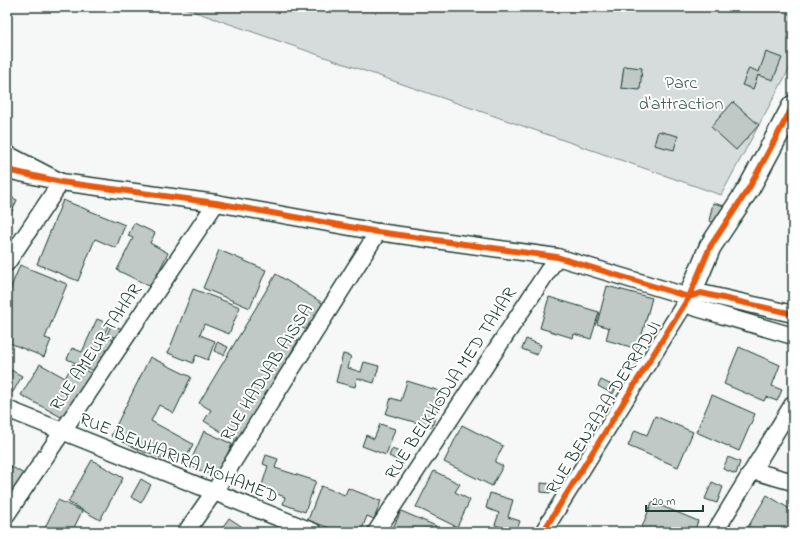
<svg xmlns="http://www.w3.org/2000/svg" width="800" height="539" font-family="'Indie Flower',sans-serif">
<rect width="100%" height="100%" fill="#f6f7f7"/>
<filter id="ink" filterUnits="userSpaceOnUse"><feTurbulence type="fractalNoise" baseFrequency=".025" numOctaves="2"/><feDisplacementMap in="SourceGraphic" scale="8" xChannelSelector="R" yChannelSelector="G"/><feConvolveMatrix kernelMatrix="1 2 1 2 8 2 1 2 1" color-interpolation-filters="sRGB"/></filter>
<g filter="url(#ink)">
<path fill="#d6dcdb" stroke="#7a8c88" d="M181,7H793V62L721,195Z"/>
<g fill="#c0c9c6" stroke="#1f3d34">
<path d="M766,52L782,58L773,80L758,75L753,89L742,85L749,68L759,72Z"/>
<path d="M624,66L642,68L640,90L621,88Z"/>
<path d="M733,102L759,125L736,150L711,127Z"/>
<path d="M658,131L678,136L674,150L654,145Z"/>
<path d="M7,195L17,200L7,222Z"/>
<path d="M63,200L125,225L116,248L95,239L78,281L37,264Z"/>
<path d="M713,203L729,207L725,225L709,221Z"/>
<path d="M134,223L155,233L150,243L168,253L151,287L117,270L133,238L128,236Z"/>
<path d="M219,250L266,270L250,308L203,288Z"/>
<path d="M20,265L67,284L45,338L51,340L44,357L7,342V297Z"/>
<path d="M276,274L324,304L308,331L299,326L292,338L298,341L238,442L204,421L211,410L199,403Z"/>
<path d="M607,286L652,298L638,349L606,340L609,328L597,324Z"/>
<path d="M193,289L240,307L229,334L204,324L200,335L215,341L208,360L196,355L193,363L168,353Z"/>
<path d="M549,297L599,312L591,339L574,334L573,338L540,328Z"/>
<path d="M97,319L109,324L104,335L116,341L102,375L67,359L72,348L82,352Z"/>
<path d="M111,325L126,330L123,340L107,335Z"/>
<path d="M526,339L541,345L537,355L522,349Z"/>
<path d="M217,342L228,347L224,355L214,351Z"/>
<path d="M739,347L780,365L772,386L782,390L777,401L766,397L764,401L724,384Z"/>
<path d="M343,354L351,356L348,368L361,372L364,362L379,366L374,383L357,378L355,387L336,382Z"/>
<path d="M150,357L191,377L174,413L159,405L151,421L193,444L184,463L166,454L163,459L147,452L146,453L111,436Z"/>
<path d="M40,364L65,378L73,364L96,376L70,422L21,395Z"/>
<path d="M7,368L22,376L13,392L7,389Z"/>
<path d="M601,380L616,387L613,394L598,386Z"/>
<path d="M407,381L443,392L432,427L386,414L391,398L401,401Z"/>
<path d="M712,395L755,414L739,451L696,432Z"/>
<path d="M655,416L693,432L678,467L628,446L635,430L647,435Z"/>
<path d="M380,424L395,429L386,455L362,446L366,435L374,439Z"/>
<path d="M462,425L503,446L495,462L503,466L492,486L444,462Z"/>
<path d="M204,431L232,444L216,478L189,465Z"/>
<path d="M392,449L404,454L401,462L389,456Z"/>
<path d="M266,455L278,459L275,468L316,481L305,512L283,504L285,497L261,488L268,466L263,464Z"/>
<path d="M728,457L740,462L736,474L723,469Z"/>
<path d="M92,460L123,478L100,520L68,502Z"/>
<path d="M7,464L29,477L7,510Z"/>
<path d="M434,471L460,484L455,492L470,500L457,527L416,507Z"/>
<path d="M141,479L151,485L141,503L131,497Z"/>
<path d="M712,482L723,487L717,503L705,499Z"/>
<path d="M541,483L551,484V493L541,492Z"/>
<path d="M321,486L345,495L348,488L381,501L374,519L367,516L361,532H340L308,520Z"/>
<path d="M490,493L513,500L508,517L520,521L516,532L495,525L499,513L486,508Z"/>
<path d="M767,495L793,511V532H745Z"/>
<path d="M58,500L82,511L72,532H43Z"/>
<path d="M652,502L698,521L694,532H640Z"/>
<path d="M401,511L436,526L433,532H391Z"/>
<path d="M229,518L250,532H219Z"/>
</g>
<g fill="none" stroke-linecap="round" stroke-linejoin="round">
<g stroke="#1f3d34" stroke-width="19">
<g id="minor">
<path d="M7,154L61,182L7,263"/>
<path d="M7,170L61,182L216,203L378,232L557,257L689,297L701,293L793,314"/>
<path d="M689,297L693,307L793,336"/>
<path d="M7,409L314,532"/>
<path d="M754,471L793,482"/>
<path d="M7,514L216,203"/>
<path d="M186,532L214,492L378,232"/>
<path d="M376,532L557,257"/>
<path d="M543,532L689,297"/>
<path d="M715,532L793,404"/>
</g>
</g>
<g stroke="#1f3d34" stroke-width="24">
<path id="tertiary" d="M689,297L710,247L749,188L793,106"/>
</g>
<use href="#minor" stroke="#fff" stroke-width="16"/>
<use href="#tertiary" stroke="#fff" stroke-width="21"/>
<g stroke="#fff" stroke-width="8">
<g id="cycleway">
<path d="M7,170L61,182L216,203L378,232L557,257L689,297L701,293L793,314"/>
<path d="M543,532L689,297L710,247L749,188L793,106"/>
</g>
</g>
<use href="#cycleway" stroke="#e8590c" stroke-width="6"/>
</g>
</g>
<g text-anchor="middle" stroke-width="4" stroke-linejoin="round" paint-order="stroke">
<g font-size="18" fill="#445d55" stroke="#fff">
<text x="681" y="88">Parc<tspan x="681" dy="21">d'attraction</tspan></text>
</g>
<g font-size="18" fill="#1f3d34" stroke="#fff">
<text transform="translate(95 347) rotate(-56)" y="6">RUE AMEUR TAHAR</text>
<text transform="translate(266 372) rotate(-58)" y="6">RUE HADJAB AISSA</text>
<text transform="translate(450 383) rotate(-57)" y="6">RUE BELKHODJA MED TAHAR</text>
<text transform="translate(603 407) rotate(-58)" y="6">RUE BENZAZA DERRADJI</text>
<text transform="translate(179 457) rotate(22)" y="6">RUE BENHARIRA MOHAMED</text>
</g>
</g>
<rect width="800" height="539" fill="none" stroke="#fff" stroke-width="24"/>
<rect x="12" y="12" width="776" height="515" fill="none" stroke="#1f3d34" stroke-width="1.5" filter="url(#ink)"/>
<path d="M646 505v6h57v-6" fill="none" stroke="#1f3d34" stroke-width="2"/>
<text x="652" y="505" font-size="12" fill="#1f3d34" stroke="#ffffff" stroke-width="3" paint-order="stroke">20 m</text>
</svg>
